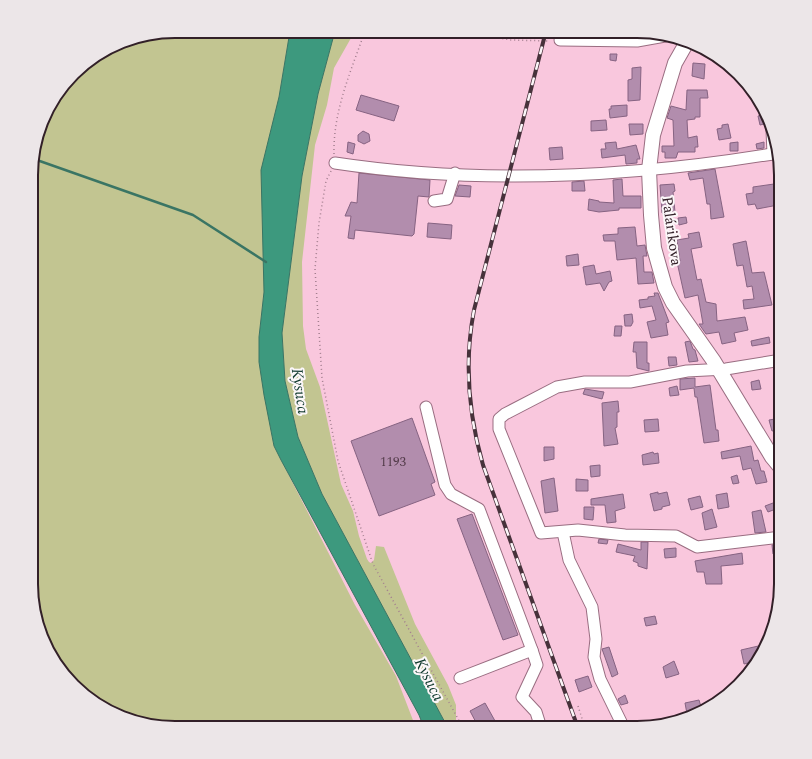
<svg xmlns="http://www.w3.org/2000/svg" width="812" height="759" font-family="Spectral,serif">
<rect width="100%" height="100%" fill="#f9c7dd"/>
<g fill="#c2c591">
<path d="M175,31H290L279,97L264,260V292L259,337V362L274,446L355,605L396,676L416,728H174L111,713L66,679L42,639L31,594L34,147L50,103L80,66L128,39Z"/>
<path d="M335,31H355L334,68L327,105L315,145L302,262L303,326L306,349L320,387L341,484L353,511L359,536L367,559L369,562L371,563L374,560L376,546L384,547L415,624L448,685L456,705V728H448L322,494L298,437L285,381L282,333L302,176L318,94Z"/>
</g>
<path fill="#3d997e" stroke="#3a7564" d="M290,31H335L318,94L302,176L282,333L285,381L298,437L322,494L448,728H424L419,715L281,460L274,446L264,395L259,362V337L264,292L261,170L279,97Z"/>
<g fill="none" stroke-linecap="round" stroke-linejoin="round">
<path stroke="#3a7564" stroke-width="2.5" d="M34,159L193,215L266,262"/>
</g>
<g fill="#b28dad" stroke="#866382">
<path d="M610,54H617L616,61L610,60Z"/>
<path d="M693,63L705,64L704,79L692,76Z"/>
<path d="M641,67L640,100L628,101V80L632,79V68Z"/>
<path d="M687,90H707L708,98H700V117H695V119L687,120L688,138L697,136L698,147H695V152H678L676,158H665V152H662V146H674L673,120L667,118L671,106L686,110Z"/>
<path d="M361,95L399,106L394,121L356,110Z"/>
<path d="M627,105V116L610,118L609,109H611V106Z"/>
<path d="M765,114L768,123L760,125L758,116Z"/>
<path d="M606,120L607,130L591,131V121Z"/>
<path d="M629,124H643V134L630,135Z"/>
<path d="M728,124L731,138L719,140L717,129L722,128V125Z"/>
<path d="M363,131L369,134L370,141L364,144L358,141V135Z"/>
<path d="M348,142L355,144L353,154L347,152Z"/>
<path d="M616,142L617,149L636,145L640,159H637V163L626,164L625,155L602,158L601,149H606L605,143Z"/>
<path d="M738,142V151H730V143Z"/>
<path d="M764,142V148L757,149L756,144Z"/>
<path d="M562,147L563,159L550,160L549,148Z"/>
<path d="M715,169L724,217L711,219L710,204H707L703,178L690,180L688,173Z"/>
<path d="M359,173L430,180L429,197L418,196L414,234L412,236L355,230L354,239L348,238L351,216H345L351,202L357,203Z"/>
<path d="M622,179L623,196H641V208H619V210L599,212L588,210L589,199L599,201V202L614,203L613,180Z"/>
<path d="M584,181L585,191H572V182Z"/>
<path d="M674,184L675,191L673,192L675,212L662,213L660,185Z"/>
<path d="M774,184L777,189L781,188V199L778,200V205L757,209L755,204L748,205L746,194L753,193V187Z"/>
<path d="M459,185L471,186L470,197L455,196Z"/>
<path d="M686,217L687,223L679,225L678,218Z"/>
<path d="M428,223L452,225L451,239L427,237Z"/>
<path d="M635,227L637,246L645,245L647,256H643L644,272H652L654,283L638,284L636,258L617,260L615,241H604L603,235L618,234V228Z"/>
<path d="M699,232L702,247L691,249L697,280L701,279L706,302L716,304L717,321L745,317L748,330L734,333L736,341L722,344L719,332L706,334L699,324H703L698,295L685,298L677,262L680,261L677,240L689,238L688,234Z"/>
<path d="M746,241L752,273L764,272L772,305L744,309L743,300L754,299L752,286L747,287L743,265L737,266L733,244Z"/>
<path d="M578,254L579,265L567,266L566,256Z"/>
<path d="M594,265L596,274L610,271L612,281L609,282L604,291L600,283L586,285L583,267Z"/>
<path d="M654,293H658L669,322L666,323L668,335L651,338L647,322L656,320L652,306L640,308L639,300L648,299V297L655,296Z"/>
<path d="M632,314L633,322L631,326H625L624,315Z"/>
<path d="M615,326H622L621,336H614Z"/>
<path d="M769,337L770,343L752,346L751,341Z"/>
<path d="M690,341L693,349L695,350L698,361L689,362L685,342Z"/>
<path d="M634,342H647V363H649V371L637,368L636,352H633Z"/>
<path d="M668,357H676L677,365L669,366Z"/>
<path d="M695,378V387L710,385L716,430H718L719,441L704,443L697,397H695L694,388L680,390V379Z"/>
<path d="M759,380L761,389L752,390L751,382Z"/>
<path d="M677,386L679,395L670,396L669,388Z"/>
<path d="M585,389L604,392L602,399L583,394Z"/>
<path d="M618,401L619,412H617V427L615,428L618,444L604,446L602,403Z"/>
<path d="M412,418L435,482L431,484L435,495L379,516L351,441Z"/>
<path d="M781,418V429L772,431L769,420Z"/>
<path d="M658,419L659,431L645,432L644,420Z"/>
<path d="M751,446L754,461L758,460L761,471H764L767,482L756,484L751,468L743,470L740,456L722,459L721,452Z"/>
<path d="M544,447H554V459L544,461Z"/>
<path d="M653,452L654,454L658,453L659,463L643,465L642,455Z"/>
<path d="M600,465V476L591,477L590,466Z"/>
<path d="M737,475L739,483L733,484L731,477Z"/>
<path d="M554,478L558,511L545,513L541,481Z"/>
<path d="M576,479L588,480V491H576Z"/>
<path d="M658,492V494L667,492L670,505L662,507V509L654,511L650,494Z"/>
<path d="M727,493L729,507L718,509L716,495Z"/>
<path d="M623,494L625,508L615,511L616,522L607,523L605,505H591V499Z"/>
<path d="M700,496L703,507L691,510L688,499Z"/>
<path d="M781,500V507L768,512L765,506Z"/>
<path d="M584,507H594L593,520L584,519Z"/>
<path d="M712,509L717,527L705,530L702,513Z"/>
<path d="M761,510L766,532L755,533L752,512Z"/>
<path d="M472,514L518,635L503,640L457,519Z"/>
<path d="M599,539L608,540L607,544L598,543Z"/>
<path d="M641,542H648L647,569L638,566V563L633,561L635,556L616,552L618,544L641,550Z"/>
<path d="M781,544V553L773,554L772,545Z"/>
<path d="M676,548V557L665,558L664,549Z"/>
<path d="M742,553L743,564L721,566L722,584H706L704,572H697L695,561Z"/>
<path d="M655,616L657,624L646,626L644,618Z"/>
<path d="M767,644L756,661L744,664L741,650Z"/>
<path d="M609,647L618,674L612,677L602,649Z"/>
<path d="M674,661L679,674L666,678L663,667Z"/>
<path d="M588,676L592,687L579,692L575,680Z"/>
<path d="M625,695L628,703L621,705L618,699Z"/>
<path d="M699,700L702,710L687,714L685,703Z"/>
<path d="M485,703L499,728H479L470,711Z"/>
</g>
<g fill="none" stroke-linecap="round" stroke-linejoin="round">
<g stroke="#996d81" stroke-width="13">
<g id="minor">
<path d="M560,40L637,41L665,36"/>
<path d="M772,130L773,154"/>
<path d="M335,163C480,185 634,177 778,153"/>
<path d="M434,201L447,199L455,173"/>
<path d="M781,360L726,369L687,371L630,382H585L557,387L505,414L499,419V429L541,533L578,530L625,535L676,536L697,547L781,537"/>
<path d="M426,407L445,485L451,494L479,509L532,650L537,665L522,697L536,712L541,728"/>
<path d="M563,532L569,560L592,607L596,639L594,657L600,679L624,728"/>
<path d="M460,678L532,650"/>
</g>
</g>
<g stroke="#996d81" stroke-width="16">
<path id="major" d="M687,42L675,63L653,135L649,170L651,215L654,248L665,287L673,303L713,360L772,457L781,468"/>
</g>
<g stroke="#a37f8f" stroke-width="1.5" stroke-dasharray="1 3" stroke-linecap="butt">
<path d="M459,31L511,40L550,41"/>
<path d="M334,154C333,111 351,71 365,31"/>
<path d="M331,171L326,181L319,223L315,269L322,378L338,461L373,564L463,728"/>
<path d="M578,706L585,728"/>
</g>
<use href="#minor" stroke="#fff" stroke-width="11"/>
<use href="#major" stroke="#fff" stroke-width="14"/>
<g stroke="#47323b" stroke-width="4">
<path id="rail" d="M546,31L474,310C464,363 468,413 483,465L578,728"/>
</g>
<use href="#rail" stroke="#fcf7f9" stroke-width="2.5" stroke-dasharray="8" stroke-linecap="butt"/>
</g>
<g text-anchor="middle" stroke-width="4" stroke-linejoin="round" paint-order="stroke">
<g font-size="13" fill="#523b49">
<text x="393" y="466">1193</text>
</g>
<g font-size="15" fill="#322028" stroke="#fcf7f9">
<text transform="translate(672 231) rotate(82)" y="5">Palárikova</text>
</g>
<g font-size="16" font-style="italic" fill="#113a2e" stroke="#fcf7f9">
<text transform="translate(301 391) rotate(82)" y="6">Kysuca</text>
<text transform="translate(430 679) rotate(63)" y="6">Kysuca</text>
</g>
</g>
<path d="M0 0H812V759H0ZM175 38H637A137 137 0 0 1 774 175V584A137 137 0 0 1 637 721H175A137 137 0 0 1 38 584V175A137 137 0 0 1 175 38Z" fill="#ece6e8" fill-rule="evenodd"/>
<path fill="none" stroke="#322028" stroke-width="2" d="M175 38H637A137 137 0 0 1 774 175V584A137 137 0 0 1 637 721H175A137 137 0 0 1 38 584V175A137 137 0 0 1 175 38Z"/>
</svg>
